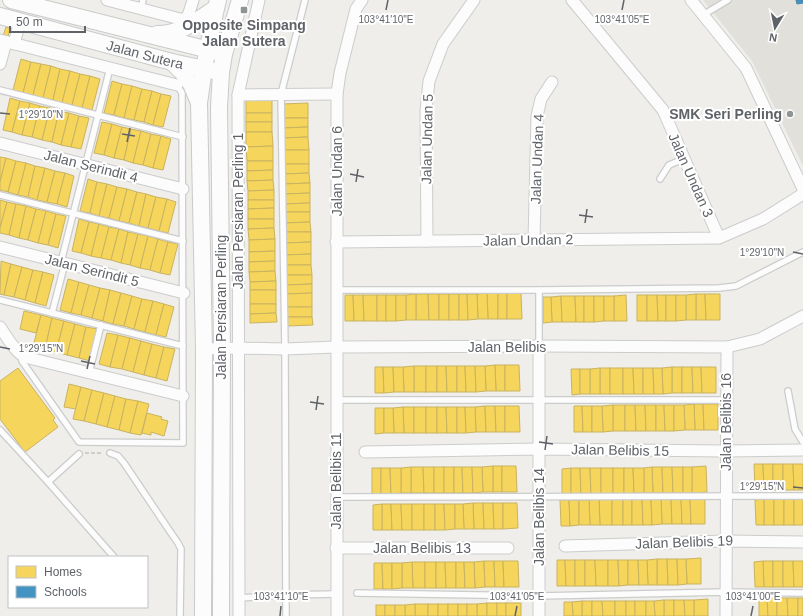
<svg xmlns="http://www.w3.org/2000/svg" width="803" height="616" font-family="Arial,sans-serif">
<rect width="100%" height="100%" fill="#efeeea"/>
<path fill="#e2e0da" d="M703,0H803V166L752,61Z"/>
<g fill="#f6d55c" stroke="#c9b360">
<path d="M6,27L10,28L8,37L3,36Z"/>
<path d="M21,59L31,62L23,93L13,90Z"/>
<path d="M31,62L41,64L33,95L23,93Z"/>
<path d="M41,64L51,66L43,98L33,95Z"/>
<path d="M51,66L60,69L53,100L43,98Z"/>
<path d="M60,69L70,71L62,103L53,100Z"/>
<path d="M70,71L80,74L72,105L62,103Z"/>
<path d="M80,74L90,76L82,108L72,105Z"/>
<path d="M90,76L100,79L92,110L82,108Z"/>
<path d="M112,81L122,84L114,115L104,113Z"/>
<path d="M122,84L132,86L124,118L114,115Z"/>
<path d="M132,86L142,89L134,120L124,118Z"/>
<path d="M142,89L152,91L144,122L134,120Z"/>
<path d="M152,91L161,94L153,125L144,122Z"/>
<path d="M161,94L171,96L163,127L153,125Z"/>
<path d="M10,98L20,101L12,132L3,130Z"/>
<path d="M272,98V113H246V99Z"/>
<path d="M20,101L30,103L22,135L12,132Z"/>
<path d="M30,103L40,106L32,137L22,135Z"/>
<path d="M308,103V118H282V104Z"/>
<path d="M40,106L50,108L42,140L32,137Z"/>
<path d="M50,108L59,111L52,142L42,140Z"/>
<path d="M59,111L69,113L61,145L52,142Z"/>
<path d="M69,113L79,116L71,147L61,145Z"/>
<rect x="246" y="113" width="26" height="9"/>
<path d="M79,116L89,118L81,149L71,147Z"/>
<path d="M282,118H308V127L282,128Z"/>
<path d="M102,122L112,124L104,155L94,153Z"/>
<rect x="246" y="122" width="26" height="10"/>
<path d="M112,124L122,127L114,158L104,155Z"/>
<path d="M122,127L131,129L124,160L114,158Z"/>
<path d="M308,127V137L282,138V128Z"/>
<path d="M131,129L141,131L133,163L124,160Z"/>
<path d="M141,131L151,134L143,165L133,163Z"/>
<path d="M246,132H272L273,146L246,147Z"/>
<path d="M151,134L161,136L153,168L143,165Z"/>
<path d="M161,136L171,139L163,170L153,168Z"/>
<path d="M308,137L309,150H283L282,138Z"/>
<path d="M273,146V161H247L246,147Z"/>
<rect x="283" y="150" width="26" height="14"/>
<path d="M0,157L6,158L0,182Z"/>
<path d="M6,158L16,161L8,192L0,190V182Z"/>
<path d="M16,161L26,163L18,195L8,192Z"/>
<path d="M247,161H273V170L247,171Z"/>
<path d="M26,163L35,166L28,197L18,195Z"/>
<path d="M283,164H309V173L283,174Z"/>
<path d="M35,166L45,168L37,200L28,197Z"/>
<path d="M45,168L55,171L47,202L37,200Z"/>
<path d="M273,170V180L247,181V171Z"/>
<path d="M55,171L65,173L57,204L47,202Z"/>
<path d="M65,173L74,176L67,207L57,204Z"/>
<path d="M309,173L310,183L283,184V174Z"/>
<path d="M88,179L97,182L90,213L80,211Z"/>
<path d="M273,180L274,190L248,191L247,181Z"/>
<path d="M97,182L107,184L99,216L90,213Z"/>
<path d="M310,183V193L284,194L283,184Z"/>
<path d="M107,184L117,187L109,218L99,216Z"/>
<path d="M117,187L127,189L119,221L109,218Z"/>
<path d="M127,189L137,192L129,223L119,221Z"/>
<path d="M274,190V200H248V191Z"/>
<path d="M137,192L146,194L139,226L129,223Z"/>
<path d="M310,193V203L284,204V194Z"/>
<path d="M146,194L156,197L148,228L139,226Z"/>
<path d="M156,197L167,199L159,231L148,228Z"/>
<path d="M167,199L176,202L168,233L159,231Z"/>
<path d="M0,200L7,202L0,228Z"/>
<path d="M248,200H274V208L248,209Z"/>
<path d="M7,202L16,204L9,235L0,233V228Z"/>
<path d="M310,203V212H284V204Z"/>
<path d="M16,204L26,206L19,238L9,235Z"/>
<path d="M26,206L36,209L28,240L19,238Z"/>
<path d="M274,208V219H248V209Z"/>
<path d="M36,209L46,211L38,243L28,240Z"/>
<path d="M46,211L56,214L48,245L38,243Z"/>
<path d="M284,212H310V222L284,223Z"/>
<path d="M56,214L66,216L58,248L48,245Z"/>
<path d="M79,219L89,222L81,253L72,251Z"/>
<path d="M248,219H274V228L248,229Z"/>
<path d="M89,222L99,224L91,256L81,253Z"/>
<path d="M310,222L311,232H285L284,223Z"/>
<path d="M99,224L109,227L101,258L91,256Z"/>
<path d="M109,227L119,229L111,260L101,258Z"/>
<path d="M274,228L275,239L249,240L248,229Z"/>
<path d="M119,229L128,232L121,263L111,260Z"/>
<path d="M128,232L138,234L130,265L121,263Z"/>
<path d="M285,232H311V242L285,243Z"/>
<path d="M138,234L148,236L140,268L130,265Z"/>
<path d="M148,236L158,239L150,270L140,268Z"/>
<path d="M158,239L168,242L160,273L150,270Z"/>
<path d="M275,239V251L249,252V240Z"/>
<path d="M168,242L178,244L170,275L160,273Z"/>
<path d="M311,242V254L285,255V243Z"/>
<path d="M275,251V261L249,262V252Z"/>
<path d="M311,254V265H285V255Z"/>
<path d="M1,261L11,264L4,295L0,294Z"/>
<path d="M275,261V271L249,272V262Z"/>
<path d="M11,264L22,267L14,297L4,295Z"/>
<path d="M285,265H311L312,275H286Z"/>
<path d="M22,267L33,270L25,300L14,297Z"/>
<path d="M33,270L43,272L35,303L25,300Z"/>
<path d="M275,271L276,281L250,282L249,272Z"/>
<path d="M43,272L54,275L46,306L35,303Z"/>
<path d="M286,275H312V284L286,285Z"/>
<path d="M68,279L79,282L71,313L60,310Z"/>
<path d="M276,281V290H250V282Z"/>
<path d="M79,282L89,285L81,315L71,313Z"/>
<path d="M312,284V293L286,294V285Z"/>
<path d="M89,285L100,288L92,318L81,315Z"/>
<path d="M100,288L110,290L103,321L92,318Z"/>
<path d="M110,290L121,293L113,324L103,321Z"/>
<rect x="250" y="290" width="26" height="14"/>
<path d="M121,293L132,296L124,326L113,324Z"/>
<path d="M312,293V307H286V294Z"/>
<path d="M487,293H498V319H488Z"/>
<path d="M487,293L488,319H478L477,294Z"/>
<rect x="498" y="293" width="9" height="26"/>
<path d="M507,293H521L522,319H507Z"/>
<path d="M416,294H428L429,320H416Z"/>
<path d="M416,294V320H406V295Z"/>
<path d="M428,294H439V320H429Z"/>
<rect x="439" y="294" width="10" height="26"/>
<rect x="449" y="294" width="10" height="26"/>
<path d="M459,294H467L468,320H459Z"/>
<path d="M467,294H477L478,319L468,320Z"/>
<path d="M696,294H705L706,320H696Z"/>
<path d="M696,294V320H686V295Z"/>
<path d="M705,294H720V320H706Z"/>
<path d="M345,295H353L354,321H345Z"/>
<path d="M353,295H363L364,321H354Z"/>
<path d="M363,295H377V321H364Z"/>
<rect x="377" y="295" width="9" height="26"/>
<rect x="386" y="295" width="10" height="26"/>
<path d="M396,295H406V320L396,321Z"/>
<path d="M626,295L627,321H614V296Z"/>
<rect x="637" y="295" width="10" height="26"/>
<path d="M647,295H657L658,321H647Z"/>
<path d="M657,295H666V321H658Z"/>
<rect x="666" y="295" width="10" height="26"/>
<path d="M676,295H686V320L676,321Z"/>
<path d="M132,296L142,299L134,329L124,326Z"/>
<path d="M561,296L562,322H552L551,297Z"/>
<path d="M561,296H575L576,322H562Z"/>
<path d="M575,296H584V322H576Z"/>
<rect x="584" y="296" width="10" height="26"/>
<path d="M594,296H604V321L594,322Z"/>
<rect x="604" y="296" width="10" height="25"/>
<path d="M543,297H551L552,322L543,323Z"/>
<path d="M142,299L153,301L145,332L134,329Z"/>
<path d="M153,301L164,304L156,335L145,332Z"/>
<path d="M164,304L174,307L166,337L156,335Z"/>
<path d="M250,304H276V313L250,314Z"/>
<rect x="286" y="307" width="26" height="10"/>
<path d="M24,311L41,315L36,333L20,329Z"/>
<path d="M276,313L277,322L250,323V314Z"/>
<path d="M41,315L52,318L45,349L33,347Z"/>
<path d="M286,317H312L313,325L287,326Z"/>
<path d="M52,318L64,321L56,352L45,349Z"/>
<path d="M64,321L75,324L67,355L56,352Z"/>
<path d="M75,324L86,327L79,358L67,355Z"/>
<path d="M86,327L98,329L90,361L79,358Z"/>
<path d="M107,333L118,335L110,367L99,364Z"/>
<path d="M118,335L130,338L122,369L110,367Z"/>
<path d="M130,338L141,341L133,372L122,369Z"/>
<path d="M141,341L152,344L144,375L133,372Z"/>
<path d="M152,344L164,347L156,378L144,375Z"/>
<path d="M164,347L175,349L167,381L156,378Z"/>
<path d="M495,365H505V391H496Z"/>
<path d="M495,365L496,391H486L485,366Z"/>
<path d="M505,365H519L520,391H505Z"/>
<rect x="414" y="366" width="12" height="26"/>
<path d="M414,366V392H404L403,367Z"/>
<rect x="426" y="366" width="11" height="26"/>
<path d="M437,366H446L447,392H437Z"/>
<path d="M446,366H457V392H447Z"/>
<path d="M457,366H465L466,392H457Z"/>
<path d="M465,366H475L476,392H466Z"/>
<path d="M475,366H485L486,391L476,392Z"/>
<path d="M375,367H383L384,393H375Z"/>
<path d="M383,367H393L394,392L384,393Z"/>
<path d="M393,367H403L404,392H394Z"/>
<rect x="672" y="367" width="10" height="26"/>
<path d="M672,367V393L663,394L662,368Z"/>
<path d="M682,367H692L693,393H682Z"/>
<path d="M692,367H701L702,393H693Z"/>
<path d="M701,367H716V393H702Z"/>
<path d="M18,368L55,418L53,420L58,427L25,452L0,419V381Z"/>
<rect x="600" y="368" width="10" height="26"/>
<path d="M600,368V394H590V369Z"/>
<rect x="610" y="368" width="13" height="26"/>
<path d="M623,368H633L634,394H623Z"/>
<path d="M633,368H643V394H634Z"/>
<path d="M643,368H653L654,394H643Z"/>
<path d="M653,368H662L663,394H654Z"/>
<path d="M571,369H580V394L572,395Z"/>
<rect x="580" y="369" width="10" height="25"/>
<path d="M69,384L81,387L76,409L64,407Z"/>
<path d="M81,387L92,390L84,421L73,419Z"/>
<path d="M92,390L104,393L96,424L84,421Z"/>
<path d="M104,393L115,396L107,427L96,424Z"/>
<path d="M115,396L126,399L119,430L107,427Z"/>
<path d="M126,399L138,401L130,433L119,430Z"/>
<path d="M138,401L149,404L141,435L130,433Z"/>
<path d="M694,404H703L704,430H695Z"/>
<path d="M694,404L695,430H685L684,405Z"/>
<path d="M703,404H718V430H704Z"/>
<rect x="613" y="405" width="12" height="26"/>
<path d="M613,405V431L603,432L602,406Z"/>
<path d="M625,405H635L636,431H625Z"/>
<path d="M635,405H645L646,431H636Z"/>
<path d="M645,405H656V431H646Z"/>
<path d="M656,405H664L665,431H656Z"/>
<path d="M664,405H674V431H665Z"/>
<path d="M674,405H684L685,430L674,431Z"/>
<path d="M485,406L486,432H476L475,407Z"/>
<path d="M485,406H495L496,432H486Z"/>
<path d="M495,406H505V432H496Z"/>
<path d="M505,406H519L520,432H505Z"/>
<path d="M574,406H582L583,432H574Z"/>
<path d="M582,406H592V432H583Z"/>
<path d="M592,406H602L603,432H592Z"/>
<path d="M403,407H414V433H404Z"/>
<path d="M403,407L404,433H394L393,408Z"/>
<rect x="414" y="407" width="12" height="26"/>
<rect x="426" y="407" width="11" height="26"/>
<path d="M437,407H446L447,433H437Z"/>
<path d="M446,407H457V433H447Z"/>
<path d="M457,407H465L466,433H457Z"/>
<path d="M465,407H475L476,432L466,433Z"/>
<path d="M375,408H384V433L375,434Z"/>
<path d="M384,408H393L394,433H384Z"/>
<path d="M147,413L162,417L161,419L168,421L164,436L151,432V435L142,433Z"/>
<path d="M754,464H763L764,490H755Z"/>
<path d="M763,464H773V490H764Z"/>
<rect x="773" y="464" width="10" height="26"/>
<path d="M783,464H793L794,490H783Z"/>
<path d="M793,464H803V490H794Z"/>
<rect x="493" y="466" width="9" height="26"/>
<path d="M493,466V492H483L482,467Z"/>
<path d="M502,466H516L517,492H502Z"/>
<path d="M706,466L707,492L692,493V467Z"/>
<path d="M411,467H423L424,493H411Z"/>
<path d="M411,467V493H401V468Z"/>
<path d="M423,467H434V493H424Z"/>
<rect x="434" y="467" width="10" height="26"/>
<rect x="444" y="467" width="10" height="26"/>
<path d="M454,467H462L463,493H454Z"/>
<path d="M462,467H472L473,493H463Z"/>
<path d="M472,467H482L483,492L473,493Z"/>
<path d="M652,467H662L663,493H653Z"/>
<path d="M652,467L653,493H644V468Z"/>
<path d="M662,467H672L673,493H663Z"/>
<path d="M672,467H683V493H673Z"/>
<rect x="683" y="467" width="9" height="26"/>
<rect x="372" y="468" width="9" height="26"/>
<path d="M381,468H390L391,494H381Z"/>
<path d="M390,468H401V493L391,494Z"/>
<path d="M571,468V494H562V469Z"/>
<path d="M571,468H580L581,494H571Z"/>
<path d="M580,468H590L591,494H581Z"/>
<path d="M590,468H601V494H591Z"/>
<rect x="601" y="468" width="12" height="26"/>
<rect x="613" y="468" width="11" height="26"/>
<path d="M624,468H633L634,493L624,494Z"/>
<path d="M633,468H644V493H634Z"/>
<path d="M671,498L672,524H662L661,499Z"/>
<path d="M671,498H681L682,524H672Z"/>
<path d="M681,498H690L691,524H682Z"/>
<path d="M690,498H705V524H691Z"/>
<path d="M599,499H612V525H600Z"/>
<path d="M599,499L600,525H590L589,500Z"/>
<rect x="612" y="499" width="11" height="26"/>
<rect x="623" y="499" width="9" height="26"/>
<path d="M632,499H642L643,525H632Z"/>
<path d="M642,499H651L652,525H643Z"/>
<path d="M651,499H661L662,524L652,525Z"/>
<rect x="764" y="499" width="10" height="26"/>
<path d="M764,499V525H756L755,500Z"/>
<rect x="774" y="499" width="10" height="26"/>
<rect x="784" y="499" width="10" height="26"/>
<rect x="794" y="499" width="9" height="26"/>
<path d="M560,500H569L570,526H561Z"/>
<path d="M569,500H579V525L570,526Z"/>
<path d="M579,500H589L590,525H579Z"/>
<path d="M473,503H483L484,529H474Z"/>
<path d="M473,503L474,529H464L463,504Z"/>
<path d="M483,503H493L494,529H484Z"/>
<path d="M493,503H503V529H494Z"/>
<path d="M503,503H517L518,528L503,529Z"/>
<path d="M382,504H391L392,530H382Z"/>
<path d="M382,504V530H373V505Z"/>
<path d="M391,504H401L402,530H392Z"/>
<path d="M401,504H412V530H402Z"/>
<rect x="412" y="504" width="12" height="26"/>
<rect x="424" y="504" width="11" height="26"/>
<path d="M435,504H444L445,530H435Z"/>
<path d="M444,504H455V529L445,530Z"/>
<path d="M455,504H463L464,529H455Z"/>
<path d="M701,558V584H687L686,559Z"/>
<path d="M657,559H667L668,585H657Z"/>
<path d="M657,559V585H648L647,560Z"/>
<path d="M667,559H677L678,585H668Z"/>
<path d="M677,559H686L687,584L678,585Z"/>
<path d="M557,560H565L566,586H557Z"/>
<path d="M565,560H575V586H566Z"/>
<rect x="575" y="560" width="10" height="26"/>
<path d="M585,560H595L596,586H585Z"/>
<path d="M595,560H608V586H596Z"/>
<path d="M608,560H618L619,586H608Z"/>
<path d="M618,560H628V585L619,586Z"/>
<path d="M628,560H638L639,585H628Z"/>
<path d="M638,560H647L648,585H639Z"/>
<path d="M484,561L485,587L475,588L474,562Z"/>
<path d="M484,561H494L495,587H485Z"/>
<path d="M494,561H503L504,587H495Z"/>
<path d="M503,561H518L519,587H504Z"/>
<path d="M763,561H773V587H764Z"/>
<path d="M763,561L764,587H755L754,562Z"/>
<rect x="773" y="561" width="10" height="26"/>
<path d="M783,561H793L794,587H783Z"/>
<path d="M793,561H803V587H794Z"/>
<path d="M412,562H425V588H413Z"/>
<path d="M412,562L413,588H402V563Z"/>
<rect x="425" y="562" width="11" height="26"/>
<path d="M436,562H445L446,588H436Z"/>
<path d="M445,562H456V588H446Z"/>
<path d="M456,562H464L465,588H456Z"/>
<path d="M464,562H474L475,588H465Z"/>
<path d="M374,563H382L383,589H374Z"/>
<path d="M382,563H392V589H383Z"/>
<path d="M392,563H402V588L392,589Z"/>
<path d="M759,598H767L768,616H759Z"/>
<path d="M767,598H777V616H768Z"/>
<path d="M777,598H787L788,616H777Z"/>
<path d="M787,598H798V616H788Z"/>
<rect x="798" y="598" width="5" height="18"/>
<path d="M708,599V616H694V600Z"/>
<rect x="664" y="600" width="10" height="16"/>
<path d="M664,600V616H655L654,601Z"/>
<path d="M674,600H684L685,616H674Z"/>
<path d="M684,600H694V616H685Z"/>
<rect x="582" y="601" width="10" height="15"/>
<path d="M582,601V616H573L572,602Z"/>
<path d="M592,601H602L603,616H592Z"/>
<path d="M602,601H615V616H603Z"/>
<rect x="615" y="601" width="11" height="15"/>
<rect x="626" y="601" width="9" height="15"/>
<rect x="635" y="601" width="11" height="15"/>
<path d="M646,601H654L655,616H646Z"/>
<path d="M564,602H572L573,616H564Z"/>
<path d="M487,603V616H477V604Z"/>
<rect x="487" y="603" width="10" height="13"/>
<rect x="497" y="603" width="9" height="13"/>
<rect x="506" y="603" width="15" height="13"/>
<rect x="415" y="604" width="13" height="12"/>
<path d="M415,604V616H405V605Z"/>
<rect x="428" y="604" width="10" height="12"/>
<rect x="438" y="604" width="10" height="12"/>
<rect x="448" y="604" width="10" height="12"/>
<rect x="458" y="604" width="9" height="12"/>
<rect x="467" y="604" width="10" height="12"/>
<rect x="376" y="605" width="9" height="11"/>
<rect x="385" y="605" width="10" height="11"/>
<rect x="395" y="605" width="10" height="11"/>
</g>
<path fill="#4393c3" stroke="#4b85a8" d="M796,0H803V3L797,4Z"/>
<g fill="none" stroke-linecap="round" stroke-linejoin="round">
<g stroke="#cbcccc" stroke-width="8">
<g id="lane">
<path d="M141,9L143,0"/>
<path d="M703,15L728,0"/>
<path d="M0,90L183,137"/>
<path d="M660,179L669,165L684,159"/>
<path d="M0,195L183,241"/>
<path d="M61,262L110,68"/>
<path d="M337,290H539L719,288L736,286L803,252"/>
<path d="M0,300L183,346"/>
<path d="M52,313L65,263"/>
<path d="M539,346V290"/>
<path d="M21,356L22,361L79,442L183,443L182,93L177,85"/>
<path d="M89,373L101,325"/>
<path d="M788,391L795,429L803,442"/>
<path d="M336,400H726"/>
<path d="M0,430L48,482"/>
<path d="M110,453L118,456L124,463L169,530L178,543L181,549L180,616"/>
<path d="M79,454L48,482L114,557"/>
<path d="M336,497L803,496"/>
<path d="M357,593L539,596L726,592L803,593"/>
<path d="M239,598L286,595L336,594"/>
<path d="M286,616L285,349L281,94L305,0"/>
</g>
</g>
<g stroke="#cbcccc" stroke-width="13">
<g id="street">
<path d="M107,0L180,19H186L189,13L193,0"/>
<path d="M572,0L663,110L719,238"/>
<path d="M691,0L746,68L803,189"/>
<path d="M0,40L177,85"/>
<path d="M14,44L20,21"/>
<path d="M0,64L6,42"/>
<path d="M238,95L337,94"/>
<path d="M0,143L183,189"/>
<path d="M534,240L537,116L541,99L552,82"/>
<path d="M427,241L426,111L429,81L443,44L474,0"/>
<path d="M336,242L719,238L763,219L803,194"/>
<path d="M0,247L184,293"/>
<path d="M0,327C7,337 14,351 25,357L183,396"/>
<path d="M539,346V616"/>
<path d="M204,349L238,348L285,349L336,347L539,346L727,347L760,339L803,316"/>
<path d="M365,452L539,449L726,451L803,450"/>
<path d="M565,546L725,541L803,542"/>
<path d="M336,548H508"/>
<path d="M239,616L238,95L259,0"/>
<path d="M337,616V94L340,73L356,9L362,0"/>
<path d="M726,616L727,347"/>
</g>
</g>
<g stroke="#cacacb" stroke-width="18">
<g id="secondary">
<path d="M11,0L217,52"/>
<path id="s1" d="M0,16L172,62L214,71"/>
<path d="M157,34C181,34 196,21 216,8"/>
<path d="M172,62L182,72L191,84L199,103"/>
<path d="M203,616L204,349L199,103L204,68L216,8L218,0"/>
<path d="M221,616L222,349L219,107L221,73L224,54L240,0"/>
</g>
</g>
<path stroke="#cacfcc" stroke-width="2" stroke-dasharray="4 2" stroke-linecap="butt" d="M85,453H102"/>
<use href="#lane" stroke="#fdfcfc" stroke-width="5.5"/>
<use href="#street" stroke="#fdfcfc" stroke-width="11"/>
<use href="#secondary" stroke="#fdfcfc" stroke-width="16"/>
</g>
<path fill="none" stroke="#5f6368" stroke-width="1.5" d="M386,10L388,0M622,10L624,0M0,113L10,114M122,134L135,136M127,142L130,128M350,174L364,177M356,182L358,169M579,215L593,217M585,223L587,209M793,252L803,254M0,347L10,349M81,361L95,364M87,369L90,356M310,402L324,404M316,410L318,396M539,442L553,444M545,450L547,436M793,487L803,488M280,616L281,606M515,616L517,606M751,616L753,606"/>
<g fill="#919496" stroke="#fff" stroke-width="1.5">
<rect x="240" y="6" width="8" height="8" rx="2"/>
<circle cx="790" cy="114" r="4"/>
</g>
<g text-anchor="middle" stroke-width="4" stroke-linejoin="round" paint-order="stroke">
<g font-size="14" font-weight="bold" fill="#5f6368" stroke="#fff">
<text x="244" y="30">Opposite Simpang<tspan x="244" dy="16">Jalan Sutera</tspan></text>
<text x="782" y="119" text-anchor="end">SMK Seri Perling</text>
</g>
<g font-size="14" fill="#5f6368" stroke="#fff">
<text dy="5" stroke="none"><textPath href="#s1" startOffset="150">Jalan Sutera</textPath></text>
<text transform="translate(427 139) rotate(-89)" y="5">Jalan Undan 5</text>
<text transform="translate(537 159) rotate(-88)" y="5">Jalan Undan 4</text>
<text transform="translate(91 166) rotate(14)" y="5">Jalan Serindit 4</text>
<text transform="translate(337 171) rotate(-90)" y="5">Jalan Undan 6</text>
<text transform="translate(691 175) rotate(66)" y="5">Jalan Undan 3</text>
<text transform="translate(238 211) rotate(-90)" y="5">Jalan Persiaran Perling 1</text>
<text transform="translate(528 240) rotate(-1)" y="5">Jalan Undan 2</text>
<text transform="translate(92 270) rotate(14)" y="5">Jalan Serindit 5</text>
<text transform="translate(221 307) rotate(-90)" y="5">Jalan Persiaran Perling</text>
<text x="507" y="352">Jalan Belibis</text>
<text transform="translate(726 422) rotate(-90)" y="5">Jalan Belibis 16</text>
<text transform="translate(620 450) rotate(1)" y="5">Jalan Belibis 15</text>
<text transform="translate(336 481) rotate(-90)" y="5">Jalan Belibis 11</text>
<text transform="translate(539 517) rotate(-90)" y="5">Jalan Belibis 14</text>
<text transform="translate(684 542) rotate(-2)" y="5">Jalan Belibis 19</text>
<text x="422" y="553">Jalan Belibis 13</text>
</g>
</g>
<g font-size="10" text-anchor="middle" fill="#5f6368" stroke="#fff" stroke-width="4" stroke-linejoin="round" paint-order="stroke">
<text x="386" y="23">103°41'10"E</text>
<text x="622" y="23">103°41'05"E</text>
<text x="41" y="118">1°29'10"N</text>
<text x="762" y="256">1°29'10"N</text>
<text x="41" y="352">1°29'15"N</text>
<text x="762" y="490">1°29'15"N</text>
<text x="281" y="600">103°41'10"E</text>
<text x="517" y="600">103°41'05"E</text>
<text x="753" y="600">103°41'00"E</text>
</g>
<rect x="8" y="556" width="140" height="52" fill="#ffffff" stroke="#bfc1c3"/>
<rect x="16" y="566" width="20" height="12" fill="#f6d55c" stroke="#bfc1c3"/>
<text x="44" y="576" font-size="12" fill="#5f6368">Homes</text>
<rect x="16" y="586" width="20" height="12" fill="#4393c3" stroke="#bfc1c3"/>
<text x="44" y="596" font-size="12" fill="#5f6368">Schools</text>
<g transform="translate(775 28) rotate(190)" stroke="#ffffff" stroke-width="3" paint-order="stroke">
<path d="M0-3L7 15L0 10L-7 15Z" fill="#5f6368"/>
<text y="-6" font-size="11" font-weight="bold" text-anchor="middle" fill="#5f6368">N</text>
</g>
<path d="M10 26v6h75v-6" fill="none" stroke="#5f6368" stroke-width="2"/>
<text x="16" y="26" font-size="12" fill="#5f6368" stroke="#ffffff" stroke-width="3" paint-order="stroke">50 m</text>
</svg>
